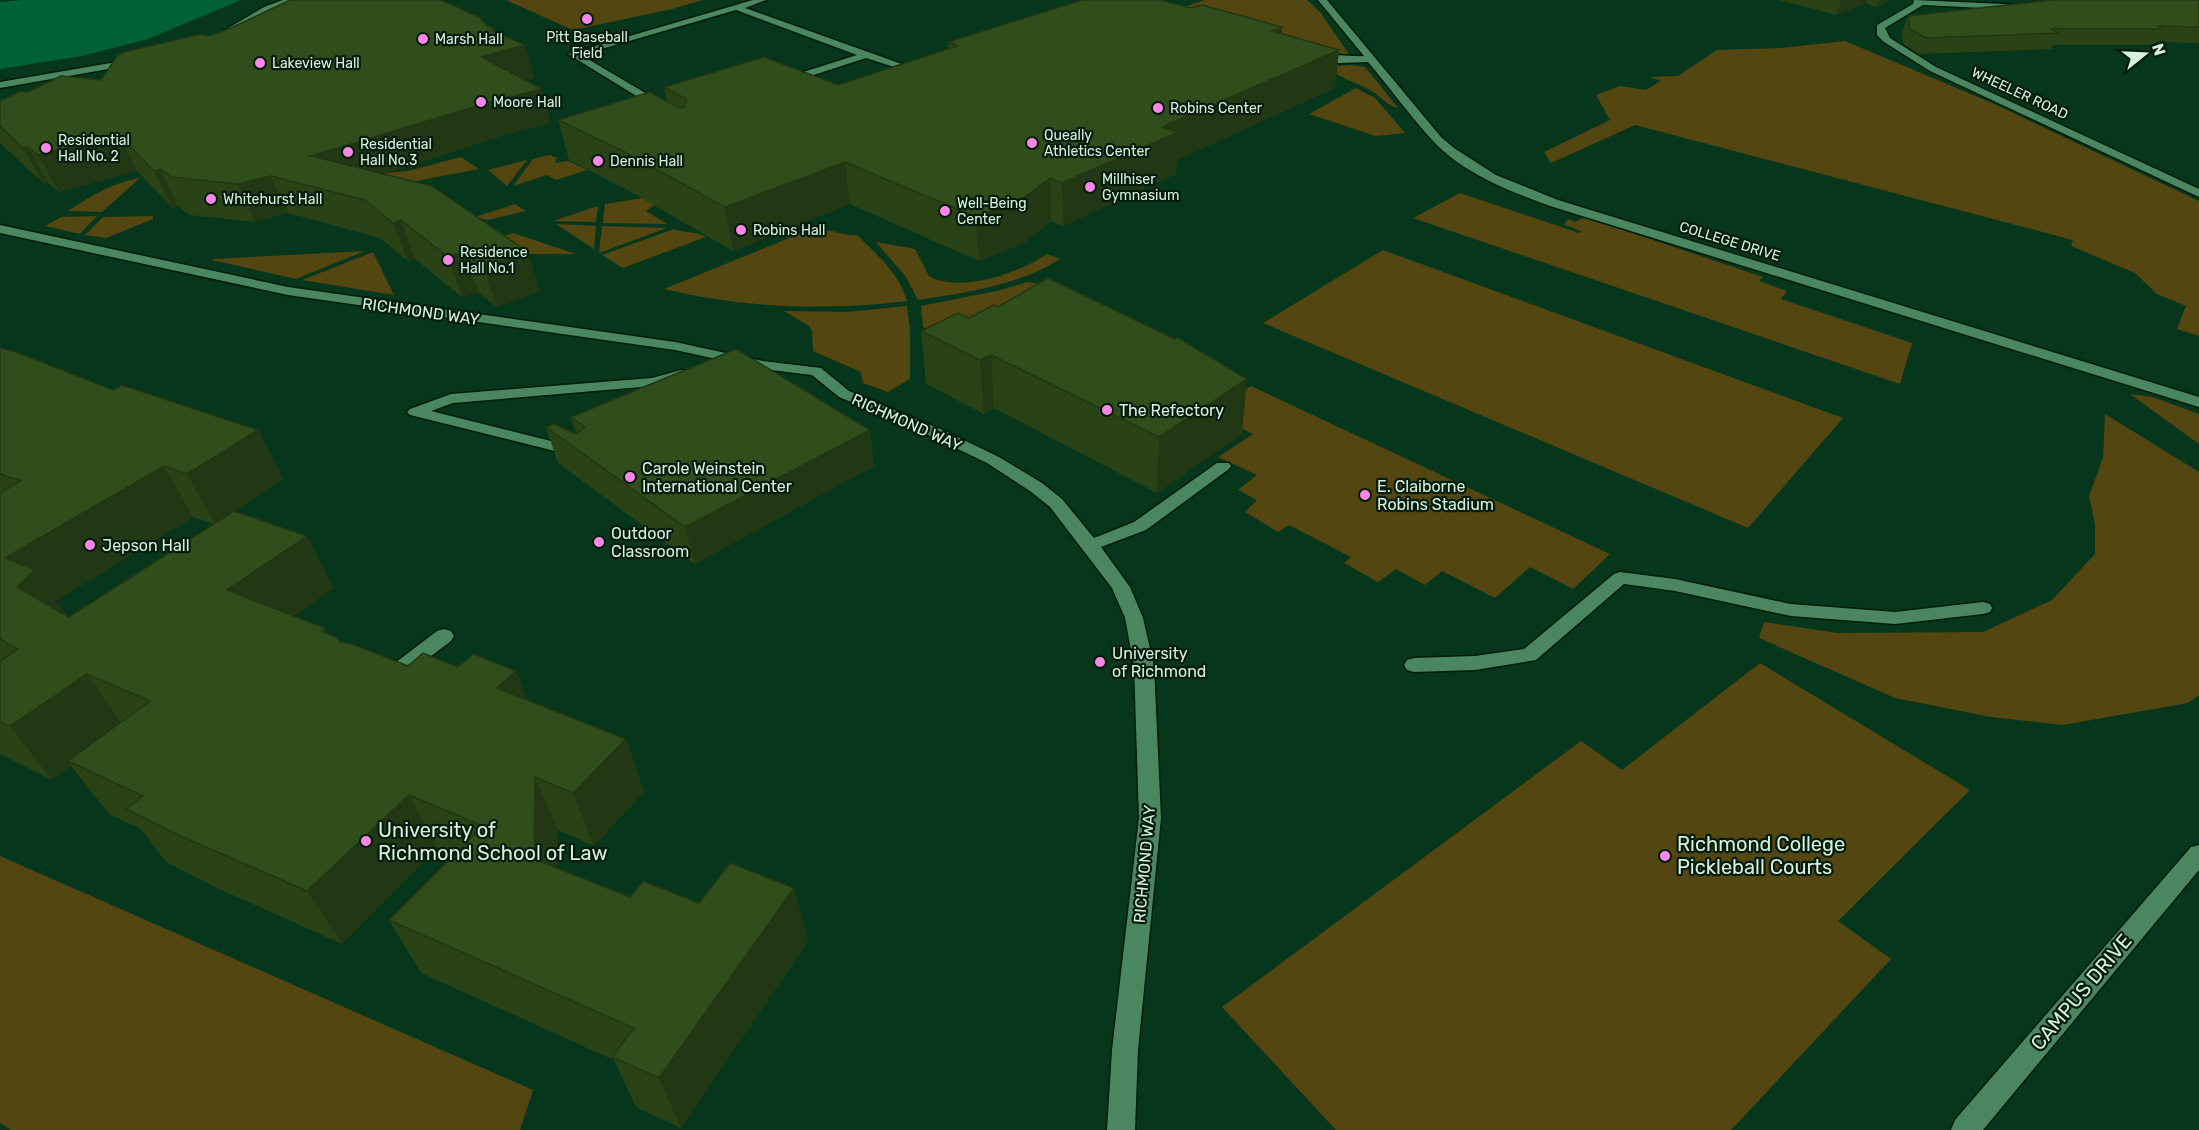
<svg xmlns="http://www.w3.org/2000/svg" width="2199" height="1130" font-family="Rubik,sans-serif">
<rect width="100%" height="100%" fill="#06371d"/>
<g fill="#544610">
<path d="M506,0H703L672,9L573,30Z"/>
<path d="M1205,0H1307L1320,12L1349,54L1336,55L1175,10Z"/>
<path d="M1845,41L1992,103L2199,201V336L2177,329L2186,306L2157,294L2135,273L2071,246L2073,240L1635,125L1551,163L1544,152L1610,120L1596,95L1620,86L1646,90L1661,81L1650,77L1678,76L1717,50L1781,48Z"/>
<path d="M1351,65L1365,67L1398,108C1387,106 1380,95 1370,90C1356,81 1338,80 1330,66Z"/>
<path d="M1356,88L1375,98L1405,133L1376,136L1309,114Z"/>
<path d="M550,155L557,158L555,163L568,161L587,170L556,180L547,175L513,186L533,159Z"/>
<path d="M461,157L479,169L401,184L341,177L408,171Z"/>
<path d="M527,160L507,186L488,170Z"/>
<path d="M140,178L102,212L68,211C89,197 114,182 140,178Z"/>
<path d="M1460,193L1579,233L1582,231L1564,225L1568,219L1575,222L1585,217L1763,277L1759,281L1787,291L1781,299L1912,343L1900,384L1413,218Z"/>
<path d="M656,196L654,205L646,211L667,224L603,223L605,204Z"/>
<path d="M515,204L526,211L488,220L475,217Z"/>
<path d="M598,206L596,222L553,221Z"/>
<path d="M97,216L80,234L45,226L61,217Z"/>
<path d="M153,216V219L106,238L85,235L103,217Z"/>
<path d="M556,224L596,226L594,249Z"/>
<path d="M602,226L667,228L599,253Z"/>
<path d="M674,229C685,234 695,230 706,237L623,268L602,255Z"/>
<path d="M821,230C835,230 843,236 857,235C876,254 900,274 907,301C827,311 743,308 664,289L804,232Z"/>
<path d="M513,233L576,254H526L488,241Z"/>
<path d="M876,242L915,249L929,276C959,294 1021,272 1047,254L1060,259C1018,286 966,292 918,300L906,277Z"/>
<path d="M1383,250L1843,418L1748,528L1263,323Z"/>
<path d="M365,251L296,279L212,260L213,259Z"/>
<path d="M373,252L394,295L302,280Z"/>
<path d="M1027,282L1042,284L953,343L923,327L921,306L1001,290Z"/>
<path d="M907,306L910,330V379L888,392L863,383L861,372L813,351L812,331L809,326L784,311L847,312Z"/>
<path d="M1251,386L1610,554L1573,589L1530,567L1495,598L1442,571L1425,585L1396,569L1378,582L1344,563L1351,557L1289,525L1278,532L1245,512L1257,500L1238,490L1257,475L1218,457L1253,434L1219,416L1225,403Z"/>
<path d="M2130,394L2152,397L2199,414V444Z"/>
<path d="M2105,414L2199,472V695L2188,703L2063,725L1991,717L1895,698L1759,638L1764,622L1837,633L1983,632L2052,600L2095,554V524L2089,496L2103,458Z"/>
<path d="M1760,663L1970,790L1838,921L1891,959L1731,1130H1336L1222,1007L1581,741L1622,770Z"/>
<path d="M0,856L533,1090L520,1130H11L0,1123Z"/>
</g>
<path fill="#006234" d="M25,0H241L148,39L82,56L0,69V2Z"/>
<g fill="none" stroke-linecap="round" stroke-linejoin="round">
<g stroke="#001c0a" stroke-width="3">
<g id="minor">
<path d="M283,0H295L270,11L223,38L215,36L264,7Z"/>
<path d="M753,0H766L745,8L924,72L919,75L866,58L789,83H781V79L857,55L736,10L581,55L664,104V108H656L568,54Z"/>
<path d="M1318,0H1327L1441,137L1454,148L1496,175L1558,200L2199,397V407L1550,206C1509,191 1464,174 1433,141C1410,116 1390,88 1368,62L1339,63L1313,59L1311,57C1318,52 1352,57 1364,56Z"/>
<path d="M1914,0L2026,5V9L2023,10L1923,5L1885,28L1890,38L1936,67L2199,189V197L1930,71L1884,42L1877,35V25L1913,4Z"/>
<path d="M134,59L137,60V64L0,88V82Z"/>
<path d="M0,225L288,287L675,342L763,361L821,368L849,391L945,431L999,457L1042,483L1062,499L1094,538L1134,522L1217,463H1229L1231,466L1229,469L1146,530L1101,547L1130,587L1143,618L1154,666L1161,818L1138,1050L1135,1130H1107L1112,1050L1139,818L1134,666L1125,618L1112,588L1050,507L1030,491L987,463L933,437L839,397L812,375L763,369L675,350L288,295L0,233Z"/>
<path d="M681,370L686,371L688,374L686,377L653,386L453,403L431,411L567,445L580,455L572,460L555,451L410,415L407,412L410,409L451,394L652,378Z"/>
<path d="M1620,572L1675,579L1791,604L1895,612L1983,602L1990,604L1992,608L1990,612L1983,614L1895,624L1791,616L1675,591L1624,584L1536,660L1475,670L1414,672L1407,670L1404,665L1407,660L1414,658L1475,656L1524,649L1614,574Z"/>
<path d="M444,629L451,631L454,636L451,641L393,685L386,687L379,685L376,680L379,675L437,631Z"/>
<path d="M2199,845V870L1983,1130H1951L1955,1120L2191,847Z"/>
</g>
</g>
<use href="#minor" fill="#4a865f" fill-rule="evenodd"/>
</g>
<g fill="#294317" fill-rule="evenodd">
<path d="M1779,0H1890L1876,8L1866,3L1836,15Z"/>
<path d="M2199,0V43L2157,42L2155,45H2053L2051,49L1919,54L1903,44L1902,31L1908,16Z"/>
<path d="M1190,8L1282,27L1281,34L1335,88L1177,160L1176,174L1063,226L1051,221L1024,243L979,261L850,204L733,251L631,192L569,160L558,120L667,101L664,87L838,85L949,48L948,42Z"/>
<path d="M486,25L495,31L525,45L534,78L526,80L551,123L507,134L384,174L528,252L540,292L497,307L478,292L462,297L415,259L408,261L380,238L288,213L255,222L189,215L178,206L173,208L137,171L59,192L48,183L44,184L0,143V101L28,92L101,80L209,36Z"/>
<path d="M969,318L1242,434L1157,493L994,408L984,414L926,384L921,331Z"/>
<path d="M0,348L113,390L258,430L283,479L236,511L307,536L333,588L294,616L325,628L328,634L340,642L408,666L458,667L516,671L528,700L626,739L644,792L594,846L558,830V869L630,897L699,903L794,888L808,941L681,1128L636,1107L614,1060L421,973L389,920L454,855L437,848L342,944L215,887L166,862L141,829L109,814L71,766L52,780L0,754ZM193,517L214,524L69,617L67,616L56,601Z"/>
<path d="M571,417L870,430L874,466L695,564L558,463L546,427L576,434Z"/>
</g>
<g fill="#223713">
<path d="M1843,0H1867L1866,3L1836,15L1841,1Z"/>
<path d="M1879,0H1890L1876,8Z"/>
<path d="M1282,27L1278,63L1272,31Z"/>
<path d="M495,29L501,51L525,45L534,78L491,90L481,57L492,30Z"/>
<path d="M1339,50L1335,88L1177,160L1176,174L1063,226L1062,183L1162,127Z"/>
<path d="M542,89L551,123L507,134L331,191L311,156L497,100Z"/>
<path d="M119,135L137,171L59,192L38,155Z"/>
<path d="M28,147L48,183L44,184L23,148Z"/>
<path d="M845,162L850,204L733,251L725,207Z"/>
<path d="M160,169L178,206L173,208L154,171Z"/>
<path d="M271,176L288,213L255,222L238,184Z"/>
<path d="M1050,178L1051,221L1024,243L979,261L976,217Z"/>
<path d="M401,220L415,259L408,261L393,223Z"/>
<path d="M464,252L478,292L462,297L448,257Z"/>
<path d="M528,252L540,292L497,307L483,267Z"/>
<path d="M991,355L994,408L984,414L980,360Z"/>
<path d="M1247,379L1242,434L1157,493L1159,437Z"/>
<path d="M258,430L283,479L216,525L187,474Z"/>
<path d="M870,430L874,466L695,564L685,527Z"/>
<path d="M164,466L193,517L56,601L72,622L17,587L5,558Z"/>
<path d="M307,536L333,588L258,643L227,590Z"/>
<path d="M325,628L353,680L321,631Z"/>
<path d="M516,671L538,724L497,688Z"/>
<path d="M87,674L124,727L68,761L71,766L52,780L10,726Z"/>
<path d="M626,739L644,792L594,846L573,793Z"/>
<path d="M535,777L558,830V912L534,859Z"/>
<path d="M409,795L437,848L342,944L307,891Z"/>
<path d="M794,888L808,941L681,1128L659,1078Z"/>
</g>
<g fill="#304e1b" stroke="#223713" stroke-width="1.5">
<path d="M290,0H441L479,17L486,25L495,29L492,30L525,45L481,57L542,89L497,100L311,156L432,186L528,252L483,267L464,252L448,257L401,220L393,223L365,200L271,176L238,184L171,177L160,169L154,171L119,135L38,155L28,147L23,148L0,126V101L21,91L28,92L61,76L101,80L118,55L124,52L201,34L209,36L231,28Z"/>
<path d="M1082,0H1161L1190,8L1202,5L1282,27L1272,31L1339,50L1162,127L1178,132L1062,183L1050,178L1022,199L976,217L845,162L725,207L621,150L558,120L650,92L679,108L685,107L686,99L664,87L764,57L838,85L957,46L948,42Z"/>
<path d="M2052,0H2199V27L2157,26L2163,29H2050L2059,33L1925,38L1909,28L1908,16Z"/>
<path d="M1048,278L1175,339L1177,337L1247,379L1159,437L991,355L980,360L921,331L958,313L969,318L994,305L998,307Z"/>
<path d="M0,348L16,352L113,390L122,385L258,430L187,474L164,466L5,558L35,570L17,587L69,617L234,511L307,536L227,590L325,628L321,631L336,637L340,642L352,644L408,666L423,653L458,667L474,654L516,671L497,688L626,739L573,793L535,777L534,859L630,897L643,881L699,903L730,863L794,888L659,1078L612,1057L634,1028L389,920L483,826L409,795L307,891L176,834L126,809L143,796L68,761L150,701L87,674L10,726L0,722V661L18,649L0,639V493L21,481L0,474Z"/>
<path d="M736,349L870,430L685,527L546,427L554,424L576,434L585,427L571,417Z"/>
</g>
<g fill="#fb87e6" stroke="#031b0c" stroke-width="2">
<circle cx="587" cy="19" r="6"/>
<circle cx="423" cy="39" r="6"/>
<circle cx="260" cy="63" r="6"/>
<circle cx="481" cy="102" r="6"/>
<circle cx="1158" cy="108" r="6"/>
<circle cx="1032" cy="143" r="6"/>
<circle cx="46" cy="148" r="6"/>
<circle cx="348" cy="152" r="6"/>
<circle cx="598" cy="161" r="6"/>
<circle cx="1090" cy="187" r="6"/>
<circle cx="211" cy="199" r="6"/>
<circle cx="945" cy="211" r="6"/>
<circle cx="741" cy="230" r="6"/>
<circle cx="448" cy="260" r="6"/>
<circle cx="1107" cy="410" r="6"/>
<circle cx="630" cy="477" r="6"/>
<circle cx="1365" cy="495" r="6"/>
<circle cx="599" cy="542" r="6"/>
<circle cx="90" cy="545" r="6"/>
<circle cx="1100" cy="662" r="6"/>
<circle cx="366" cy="841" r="6"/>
<circle cx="1665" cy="856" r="6"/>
</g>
<g text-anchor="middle" stroke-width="4.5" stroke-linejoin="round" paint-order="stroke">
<g font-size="14" fill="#d4f2dc" stroke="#031b0c" text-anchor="start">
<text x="587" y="42" text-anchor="middle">Pitt Baseball<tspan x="587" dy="16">Field</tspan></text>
<text x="435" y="44">Marsh Hall</text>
<text x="272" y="68">Lakeview Hall</text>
<text x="493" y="107">Moore Hall</text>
<text x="1170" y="113">Robins Center</text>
<text x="1044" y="140">Queally<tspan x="1044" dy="16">Athletics Center</tspan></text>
<text x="58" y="145">Residential<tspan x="58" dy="16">Hall No. 2</tspan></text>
<text x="360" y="149">Residential<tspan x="360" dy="16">Hall No.3</tspan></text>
<text x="610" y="166">Dennis Hall</text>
<text x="1102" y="184">Millhiser<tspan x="1102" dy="16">Gymnasium</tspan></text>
<text x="223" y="204">Whitehurst Hall</text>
<text x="957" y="208">Well-Being<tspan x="957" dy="16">Center</tspan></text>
<text x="753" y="235">Robins Hall</text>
<text x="460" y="257">Residence<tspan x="460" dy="16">Hall No.1</tspan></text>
</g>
<g font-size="14" fill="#d4f2dc" stroke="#031b0c">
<text transform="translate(2020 93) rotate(25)" y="5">WHEELER ROAD</text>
<text transform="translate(1730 241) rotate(17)" y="5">COLLEGE DRIVE</text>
</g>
<g font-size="16" fill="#d4f2dc" stroke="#031b0c">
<text transform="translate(421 311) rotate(8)" y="6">RICHMOND WAY</text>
<text transform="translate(907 422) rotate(24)" y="6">RICHMOND WAY</text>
<text transform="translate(1144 864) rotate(-85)" y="6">RICHMOND WAY</text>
</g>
<g font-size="16" fill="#d4f2dc" stroke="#031b0c" text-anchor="start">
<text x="1119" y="416">The Refectory</text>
<text x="642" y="474">Carole Weinstein<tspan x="642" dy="18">International Center</tspan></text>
<text x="1377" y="492">E. Claiborne<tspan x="1377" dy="18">Robins Stadium</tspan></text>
<text x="611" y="539">Outdoor<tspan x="611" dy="18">Classroom</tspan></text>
<text x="102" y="551">Jepson Hall</text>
<text x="1112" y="659">University<tspan x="1112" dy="18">of Richmond</tspan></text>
</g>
<g font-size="20" fill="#d4f2dc" stroke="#031b0c" text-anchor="start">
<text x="378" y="837">University of<tspan x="378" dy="23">Richmond School of Law</tspan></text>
<text x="1677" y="851">Richmond College<tspan x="1677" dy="23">Pickleball Courts</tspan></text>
</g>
<g font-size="20" fill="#d4f2dc" stroke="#031b0c">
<text transform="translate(2081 992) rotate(-50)" y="7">CAMPUS DRIVE</text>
</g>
</g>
<g transform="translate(2145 54) rotate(72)" stroke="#031b0c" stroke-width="4.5" paint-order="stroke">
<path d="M0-4.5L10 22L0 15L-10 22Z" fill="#d4f2dc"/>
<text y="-9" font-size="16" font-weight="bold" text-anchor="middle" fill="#d4f2dc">N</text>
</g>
</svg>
